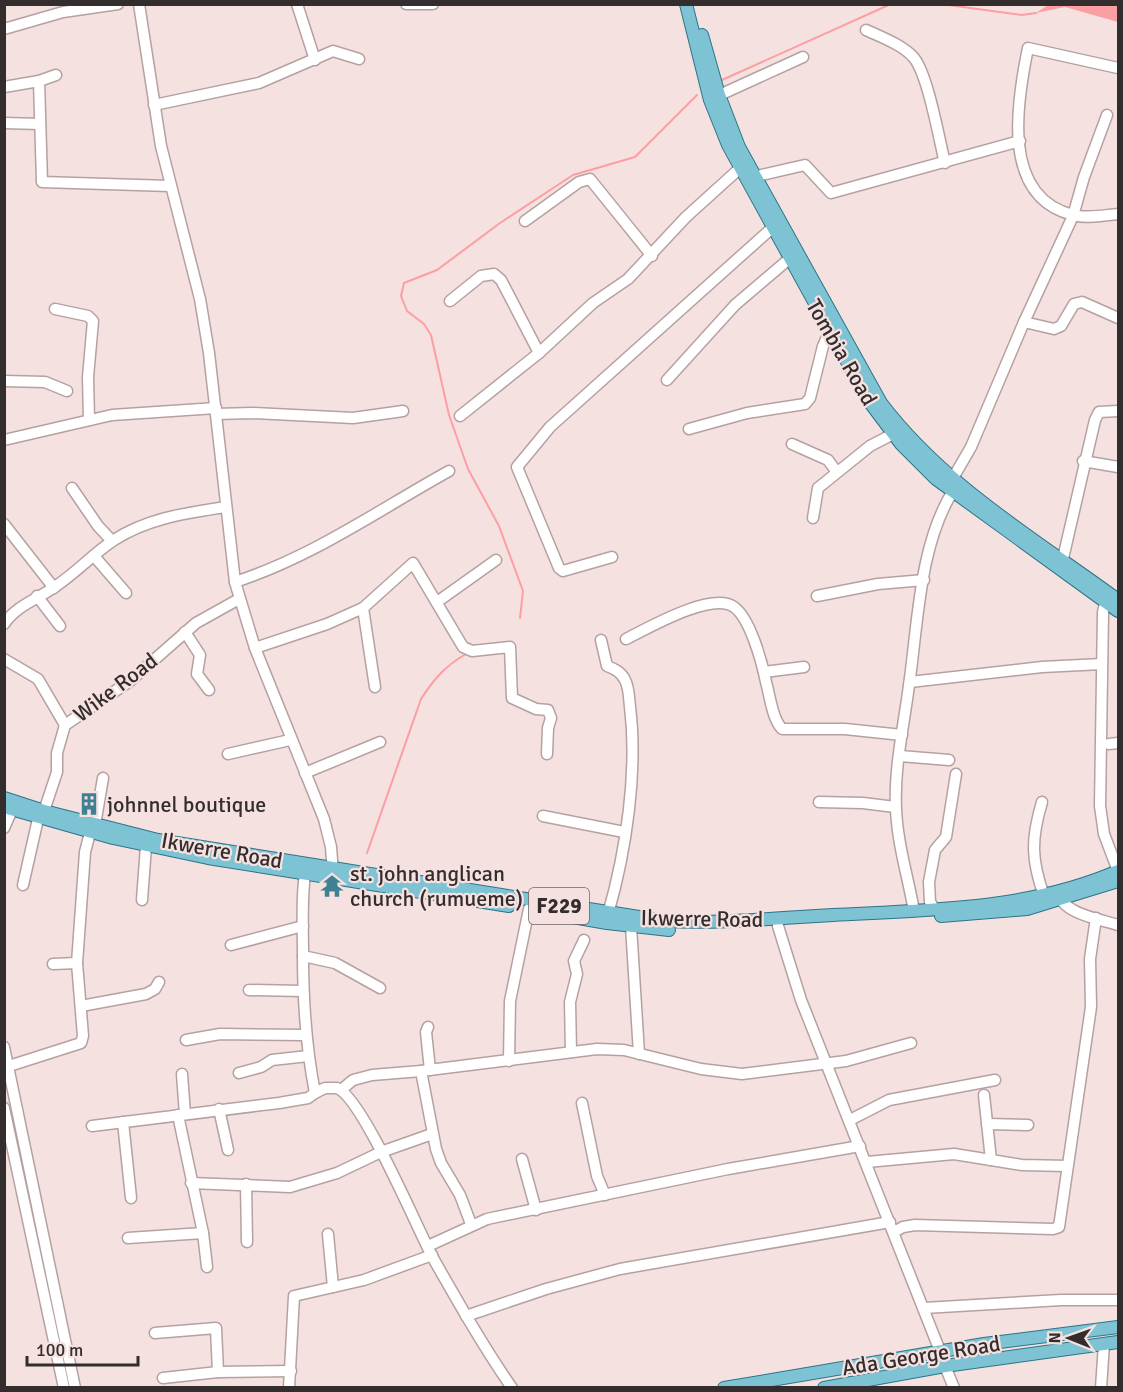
<svg xmlns="http://www.w3.org/2000/svg" width="1123" height="1392" font-family="Signika,sans-serif">
<rect width="100%" height="100%" fill="#f6e1e1"/>
<path fill="#fb9fa3" d="M1048,5H1118V22L1065,7L1036,13Z"/>
<g fill="none" stroke-linecap="round" stroke-linejoin="round">
<g stroke="#fb9fa3" stroke-width="2">
<path d="M941,4L1022,15L1036,13"/>
<path d="M722,80L891,4"/>
<path d="M520,618L523,591L499,526L468,469L449,415L431,335L424,324L407,311L401,296L404,283L437,270L500,223L573,175L635,157L697,95"/>
<path d="M367,853L421,699C434,679 445,666 466,654"/>
</g>
<g stroke="#b5a1a1" stroke-width="13">
<g id="minor">
<path d="M139,4L161,146L200,299L209,353L235,582L255,648L324,819L331,847L333,874"/>
<path d="M297,4L315,60"/>
<path d="M406,4H433"/>
<path d="M4,29L63,12L118,4"/>
<path d="M866,30C881,37 903,45 914,58C928,75 939,139 945,163"/>
<path d="M1118,68L1028,48C1017,101 1000,197 1073,215C1086,219 1105,215 1118,214"/>
<path d="M39,81L42,182L170,186"/>
<path d="M4,87L39,81L56,75"/>
<path d="M713,98L803,57"/>
<path d="M154,105L259,83L333,51L359,59"/>
<path d="M4,123L40,124"/>
<path d="M748,178L805,165L831,193L1020,141"/>
<path d="M525,221L579,182L590,179L652,256"/>
<path d="M450,301L481,276L494,274L501,280L539,353"/>
<path d="M55,309L88,316L93,321L88,377L89,420"/>
<path d="M1024,322L1054,329L1061,326L1074,304L1082,302L1118,318"/>
<path d="M667,380L735,305L789,259"/>
<path d="M4,381L45,382L67,391"/>
<path d="M216,414L252,413L353,418L403,411"/>
<path d="M460,416L539,353L593,303L628,279L686,217L739,169"/>
<path d="M689,429L747,413L805,404L810,398L823,346L829,333"/>
<path d="M4,440L112,415L216,408"/>
<path d="M792,444L828,460L836,471"/>
<path d="M1083,461L1118,467"/>
<path d="M949,485L971,447L1024,322L1073,216L1084,177L1107,115"/>
<path d="M72,488L98,526L112,541"/>
<path d="M813,518L818,488L870,446L893,434"/>
<path d="M4,524L54,588"/>
<path d="M94,556L126,593"/>
<path d="M612,557L563,571L559,568L517,467L550,427L772,228"/>
<path d="M1061,567L1095,420L1099,412L1118,411"/>
<path d="M235,582C314,556 377,511 449,471"/>
<path d="M37,596L60,626"/>
<path d="M817,596L878,584L924,580"/>
<path d="M1107,596L1103,612L1100,806L1104,834L1118,871"/>
<path d="M437,602L496,560"/>
<path d="M363,608L375,687"/>
<path d="M4,624C17,605 38,599 56,586C77,572 94,553 114,540C148,518 187,513 225,507"/>
<path d="M185,632L200,655L197,674L209,690"/>
<path d="M626,639C648,628 712,591 734,607C750,618 762,662 766,682C770,696 772,718 782,729H845L902,735"/>
<path d="M601,640L607,666C615,669 621,672 625,680C629,687 629,698 630,707C638,772 626,851 608,914"/>
<path d="M255,648L327,624L363,608L413,563L463,647L472,651L510,647L512,698L536,709L548,710L551,718L548,728L547,754"/>
<path d="M4,659L38,679L65,725"/>
<path d="M764,672L804,667"/>
<path d="M910,682L1042,667L1102,664"/>
<path d="M1109,744L1118,743"/>
<path d="M228,754L290,740"/>
<path d="M900,756L949,760"/>
<path d="M305,773L380,742"/>
<path d="M819,802L863,803L895,807"/>
<path d="M1042,802C1031,839 1031,859 1044,896"/>
<path d="M44,811L57,772V753L65,725L130,681L196,623L239,599"/>
<path d="M543,816L624,832"/>
<path d="M95,825L103,778"/>
<path d="M4,828L12,810"/>
<path d="M306,867C301,895 303,926 303,955C303,1002 306,1047 315,1093L325,1088H337C362,1097 417,1228 433,1258C458,1302 483,1346 512,1388"/>
<path d="M23,885L38,819"/>
<path d="M1058,893C1063,914 1100,919 1118,925"/>
<path d="M142,900L146,846"/>
<path d="M934,908L930,902L929,882L935,850L946,837L956,774"/>
<path d="M914,911C908,877 897,842 896,808C894,767 904,725 909,685C918,624 919,545 953,491"/>
<path d="M631,926L639,1054"/>
<path d="M778,926L801,1000L940,1351"/>
<path d="M231,945L303,926"/>
<path d="M303,956L335,963L380,988"/>
<path d="M53,964L77,963"/>
<path d="M249,990L303,991"/>
<path d="M81,1006L146,994L155,989L159,982"/>
<path d="M428,1027L426,1032L430,1070"/>
<path d="M186,1040L220,1034L305,1035"/>
<path d="M4,1047L75,1388"/>
<path d="M571,1052L570,1002L577,974L574,961L584,940"/>
<path d="M509,1061L510,1001L529,909"/>
<path d="M9,1066L81,1043L83,1036L77,963L85,852L90,833"/>
<path d="M421,1071L436,1149L441,1163L460,1195L471,1224"/>
<path d="M239,1073L261,1067L272,1060L308,1056"/>
<path d="M182,1074L185,1114"/>
<path d="M341,1090L353,1080L372,1075L421,1071L597,1049L624,1050L701,1069L742,1074L846,1061L911,1043"/>
<path d="M984,1095L991,1160"/>
<path d="M582,1103L597,1176L605,1195"/>
<path d="M4,1108L64,1388"/>
<path d="M219,1109L228,1150"/>
<path d="M178,1115L203,1233L207,1267"/>
<path d="M850,1120L889,1100L995,1080"/>
<path d="M123,1122L131,1198"/>
<path d="M987,1124L1028,1125"/>
<path d="M92,1126L279,1103L308,1098L315,1093"/>
<path d="M522,1159L536,1210"/>
<path d="M867,1162L954,1154L1022,1165L1067,1166"/>
<path d="M191,1183L290,1187L337,1173L381,1152L432,1134"/>
<path d="M246,1184L247,1242"/>
<path d="M894,1232L903,1227L915,1225L1053,1229L1059,1227L1091,1007L1090,959L1096,918"/>
<path d="M328,1234L333,1287"/>
<path d="M128,1238L203,1233"/>
<path d="M428,1246L487,1219L728,1169L860,1146"/>
<path d="M924,1308L1061,1300H1118"/>
<path d="M466,1316L546,1289L620,1269L890,1222"/>
<path d="M155,1333L216,1328L218,1372"/>
<path d="M945,1366L954,1388"/>
<path d="M163,1378L218,1372L291,1371"/>
<path d="M289,1388L294,1296L364,1280L432,1255"/>
<path d="M1101,1388L1104,1344"/>
</g>
</g>
<g stroke="#2c7487" stroke-width="14">
<g id="major">
<path d="M686,4L710,100L728,145L868,400L901,444L936,479L1118,611"/>
<path d="M702,35L719,95L739,147L881,403C944,486 1035,539 1118,600"/>
<path d="M4,798L44,811L158,840L664,921C720,924 777,918 833,915C928,910 1029,910 1118,871"/>
<path d="M4,807L113,838L208,858L509,906"/>
<path d="M550,913L607,923L669,930"/>
<path d="M941,916L1027,909L1118,881"/>
<path d="M724,1388L984,1344L1118,1327"/>
<path d="M824,1388L945,1366L1118,1342"/>
</g>
</g>
<use href="#minor" stroke="#fff" stroke-width="10"/>
<use href="#major" stroke="#7dc3d4" stroke-width="12"/>
</g>
<defs>
<g id="building-bare" transform="scale(1.8)"><path d="M-4-6H4V6H1V3H-1V6H-4ZM-2.5-4.3h1.7v1.8h-1.7ZM.8-4.3h1.7v1.8H.8ZM-2.5-1h1.7V.8h-1.7ZM.8-1h1.7V.8H.8Z" fill="#3f8092" stroke="#f6e1e1" stroke-width="2.5" paint-order="stroke"/></g>
<g id="temple-bare" transform="scale(1.8)"><path d="M0-6L5-2H3V0L6.5 2.5H4V6H1.5V3h-3V6H-4V2.5H-6.5L-3 0V-2H-5Z" fill="#3f8092" stroke="#f6e1e1" stroke-width="2.5" paint-order="stroke"/></g>
</defs>
<g fill-rule="evenodd">
<use href="#building-bare" x="89" y="804"/>
<use href="#temple-bare" x="332" y="886"/>
</g>
<g text-anchor="middle" stroke-width="4.5" stroke-linejoin="round" paint-order="stroke">
<rect fill="#f6e1e1" stroke="#6e6363" stroke-width="1.5" x="529" y="888" width="60" height="36" rx="4.5"/>
<g font-size="21" font-weight="bold" fill="#342d2d">
<text x="559" y="913">F229</text>
</g>
<g font-size="22" fill="#342d2d" stroke="#f6e1e1">
<text transform="translate(842 352) rotate(60)" y="8">Tombia Road</text>
<text transform="translate(115 687) rotate(-37)" y="8">Wike Road</text>
<text transform="translate(222 850) rotate(10)" y="8">Ikwerre Road</text>
<text transform="translate(702 918) rotate(1)" y="8">Ikwerre Road</text>
<text transform="translate(921 1355) rotate(-9)" y="8">Ada George Road</text>
</g>
<g font-size="22" fill="#342d2d" stroke="#f6e1e1" text-anchor="start">
<text x="107" y="812">johnnel boutique</text>
<text x="350" y="881">st. john anglican<tspan x="350" dy="25">church (rumueme)</tspan></text>
</g>
</g>
<rect width="1123" height="1392" fill="none" stroke="#342d2d" stroke-width="12"/>
<g transform="translate(1069 1338) rotate(271)" stroke="#f6e1e1" stroke-width="4.5" paint-order="stroke">
<path d="M0-4.5L10 22L0 15L-10 22Z" fill="#342d2d"/>
<text y="-9" font-size="16" font-weight="bold" text-anchor="middle" fill="#342d2d">N</text>
</g>
<path d="M27 1356v9h111v-9" fill="none" stroke="#342d2d" stroke-width="3"/>
<text x="36" y="1356" font-size="18" fill="#342d2d" stroke="#f6e1e1" stroke-width="4.5" paint-order="stroke">100 m</text>
</svg>
